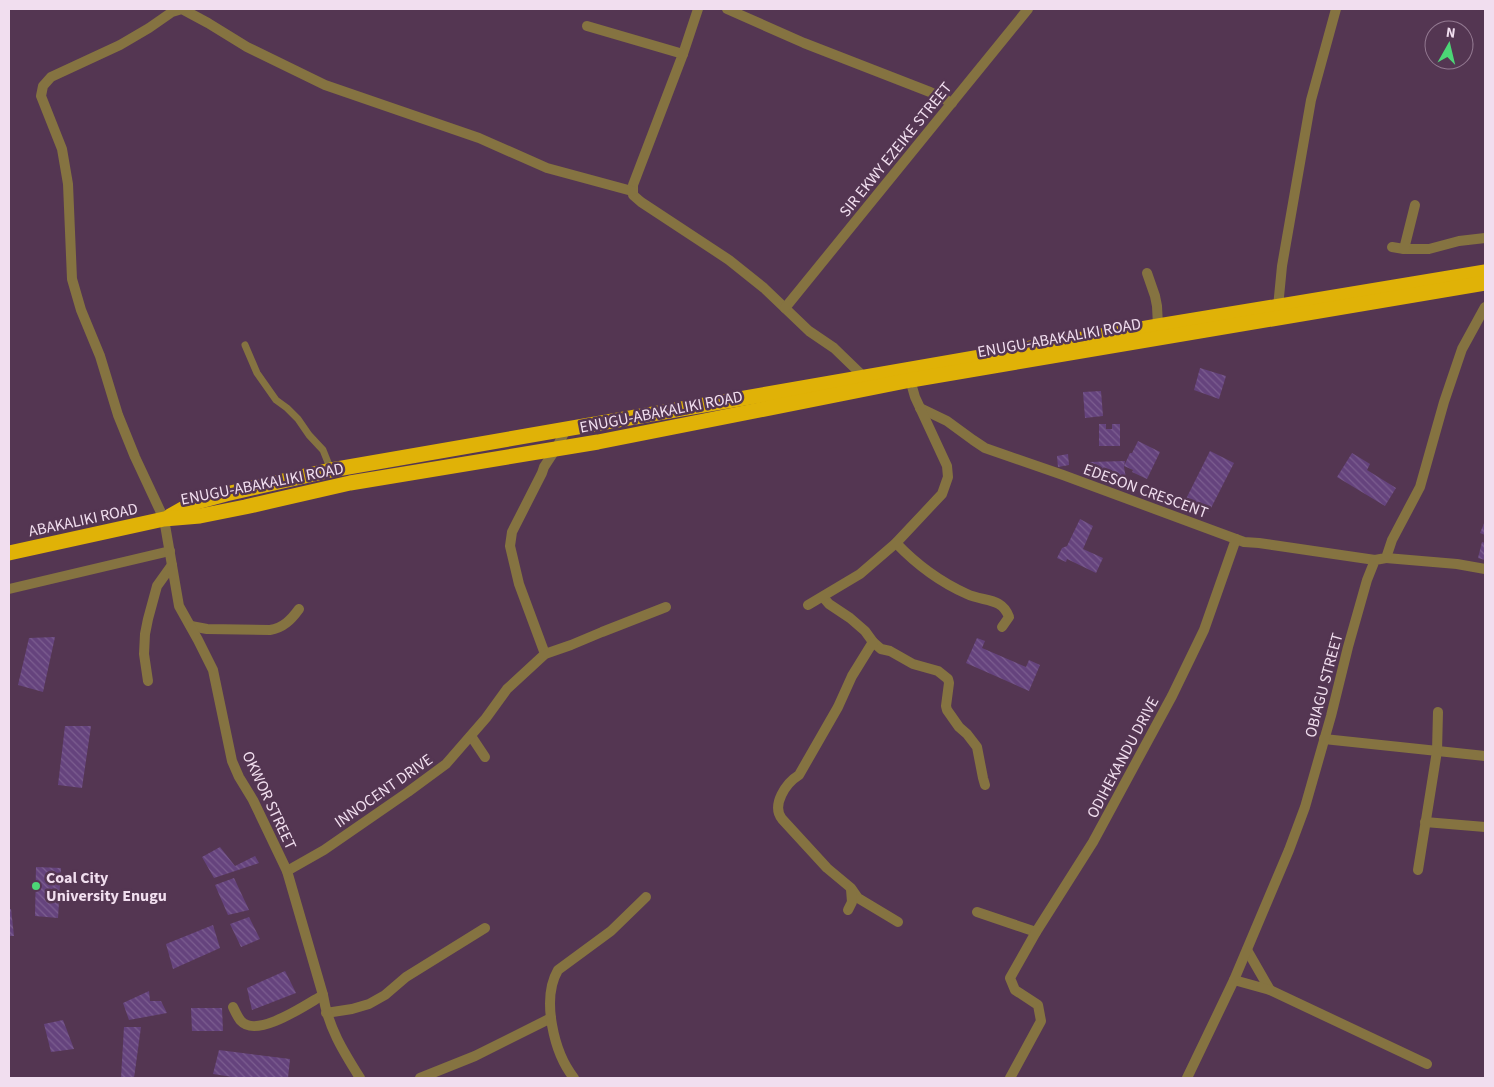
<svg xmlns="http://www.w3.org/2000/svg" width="1494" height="1087" font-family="'Source Sans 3',sans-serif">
<defs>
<pattern id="building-back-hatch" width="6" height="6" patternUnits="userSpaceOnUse" patternTransform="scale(1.25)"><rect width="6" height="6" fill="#65437d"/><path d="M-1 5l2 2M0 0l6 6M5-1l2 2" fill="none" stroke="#7c5e90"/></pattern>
</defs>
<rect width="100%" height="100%" fill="#543652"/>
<g fill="url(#building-back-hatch)">
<path d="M1200,368L1226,376L1219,399L1194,390Z"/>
<path d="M1101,391L1103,416L1085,418L1083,392Z"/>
<path d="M1099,424H1106V429H1112V424H1120V446H1099Z"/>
<path d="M1138,441L1160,452L1147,479L1132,472L1133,470L1124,466L1130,453H1132Z"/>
<path d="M1210,451L1234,463L1209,512L1185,501Z"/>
<path d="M1352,453L1370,464L1367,470L1396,488L1385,506L1337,477Z"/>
<path d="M1068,454L1069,465L1058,467L1057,456Z"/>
<path d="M1125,461L1124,467L1126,478H1111V474L1095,475V472H1089V462Z"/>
<path d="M1080,519L1093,526L1083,549L1103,558L1096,573L1067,559L1066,562L1057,558L1062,548L1067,546Z"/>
<path d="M1485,521V535L1480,533Z"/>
<path d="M1482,542L1485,543V560L1478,558Z"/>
<path d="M55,637L43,692L18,685L29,638Z"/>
<path d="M977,638L985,641L982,648L1026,667L1029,660L1040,665L1029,691L966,663Z"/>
<path d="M65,726H91L82,788L58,785Z"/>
<path d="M220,847L235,866L255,856L259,863L214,878L202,857Z"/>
<path d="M36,867L61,868L58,918L35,916Z"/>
<path d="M234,878L249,910L228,915L215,885Z"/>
<path d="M9,909H11L14,936H9Z"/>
<path d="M249,917L260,939L241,947L230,924Z"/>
<path d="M213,925L220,948L173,969L166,944Z"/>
<path d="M285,971L296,993L252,1010L247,988Z"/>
<path d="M149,991L150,1001H161L167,1013L129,1020L123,1003Z"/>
<path d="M191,1008H222L223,1031H192Z"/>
<path d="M63,1020L74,1049L51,1052L44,1024Z"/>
<path d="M124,1027H141L134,1078H121Z"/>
<path d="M219,1050L290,1059L288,1078H239L213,1074Z"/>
</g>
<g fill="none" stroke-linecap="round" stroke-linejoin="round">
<path stroke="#857341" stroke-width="7" d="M245,345L257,373L276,400L287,408L298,419L309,435L323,450L331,470"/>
<g stroke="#857341" stroke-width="10">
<path d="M698,9L683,54L633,185V195L641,202L729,260L764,288L809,331L834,348L864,377"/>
<path d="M727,9L804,43L930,92L952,103"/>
<path d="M587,26L683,54"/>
<path d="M1392,247L1404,249H1429L1459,241L1485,238"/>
<path d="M1404,249L1415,205"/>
<path d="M1147,273L1155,296L1157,306L1158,326"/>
<path d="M1278,307L1282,266L1311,100L1336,9"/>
<path d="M785,308L1028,9"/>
<path d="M920,408L947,421L973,440L985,448L1063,475L1244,542L1259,543L1375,560"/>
<path d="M896,543C917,565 940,582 967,594C984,602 1002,597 1009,617L1002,627"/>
<path d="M1386,558L1457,564L1485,569"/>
<path d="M9,589L170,551"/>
<path d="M823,597L829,604L850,618L865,631L873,642L881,649L890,651L913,664L938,671L948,679L949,683L946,706L947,710L959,727L967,734L977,747L983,778L985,785"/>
<path d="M808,605L860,574L896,543L942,494L948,477L947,466L915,397L909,376"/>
<path d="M191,626L207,629L270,630C283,628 291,620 299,609"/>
<path d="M873,642L852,676L838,707L799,775C786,783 771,805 782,819L827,868L851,888L858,898L898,922"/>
<path d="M545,654L519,584L510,546L512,532L542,473L544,467L557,447L566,429"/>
<path d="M148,681L144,654L145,634L148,619L157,586L172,565"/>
<path d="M471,736L485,757"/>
<path d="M1324,739L1485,756"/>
<path d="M1425,822L1485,827"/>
<path d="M1418,870L1437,751L1438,712"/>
<path d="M287,871L324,850L408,792L446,764L486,718L507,689L545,654L571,645L602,632L666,607"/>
<path d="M848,910L852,902L851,889"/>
<path d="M977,912L1036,932"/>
<path d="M1247,950L1270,990"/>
<path d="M1234,980L1270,990L1427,1064"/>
<path d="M233,1007C235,1011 238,1018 241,1021C257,1039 307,1004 323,995"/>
<path d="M326,1013L352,1009L369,1004L385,995L406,977L485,928"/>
<path d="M360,1078C343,1051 328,1027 323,995L287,871L253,800L239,777L232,761L213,670L198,640L179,606L164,519L135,457L118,415L100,356L81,310L72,279L68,184L62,149L41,96L43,86L51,77L120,45L149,28L172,12L182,9L208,23L247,47L325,85L479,138L547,168L632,191"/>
<path d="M420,1078L475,1056L551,1018"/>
<path d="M574,1078C554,1053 541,999 558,970L611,931L646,897"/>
<path d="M1010,1078L1041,1021L1038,1005L1015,990L1010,978L1036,932L1093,842L1172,696L1204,630L1236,539"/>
<path d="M1187,1078L1234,980L1289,850L1305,807L1331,716L1348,647L1367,580L1375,560L1386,558L1392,540L1420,487L1444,402L1462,349L1485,307"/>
</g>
<g stroke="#e0b207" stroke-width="15">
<path d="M170,516L193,503L226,494L331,470L1158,326L1485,272"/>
<path d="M9,553L164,519L200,516L245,507L350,483L598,442L911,380L1485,283"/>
</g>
</g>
<circle fill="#4cd676" stroke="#543652" stroke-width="2" cx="36" cy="886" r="5"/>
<g text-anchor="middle" stroke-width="5" stroke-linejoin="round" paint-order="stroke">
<g font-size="16" fill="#f1deef" stroke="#543652">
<text transform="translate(895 149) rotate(-51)" y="6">SIR EKWY EZEIKE STREET</text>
<text transform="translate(1059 337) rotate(-10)" y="6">ENUGU-ABAKALIKI ROAD</text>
<text transform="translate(661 411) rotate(-11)" y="6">ENUGU-ABAKALIKI ROAD</text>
<text transform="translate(262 483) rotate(-11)" y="6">ENUGU-ABAKALIKI ROAD</text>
<text transform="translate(1146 490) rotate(20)" y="6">EDESON CRESCENT</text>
<text transform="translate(83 519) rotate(-12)" y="6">ABAKALIKI ROAD</text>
<text transform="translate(1323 685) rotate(-75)" y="6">OBIAGU STREET</text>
<text transform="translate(1122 757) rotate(-62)" y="6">ODIHEKANDU DRIVE</text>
<text transform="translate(383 790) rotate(-35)" y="6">INNOCENT DRIVE</text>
<text transform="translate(270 800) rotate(65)" y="6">OKWOR STREET</text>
</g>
<g font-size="16" font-weight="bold" fill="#f1deef" stroke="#543652" text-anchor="start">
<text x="46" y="883">Coal City<tspan x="46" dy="18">University Enugu</tspan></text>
</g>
</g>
<rect width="1494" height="1087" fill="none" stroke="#f1deef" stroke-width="20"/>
<g transform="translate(1449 45) rotate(8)"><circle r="24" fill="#543652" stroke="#937991"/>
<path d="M0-4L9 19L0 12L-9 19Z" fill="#4cd676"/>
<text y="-8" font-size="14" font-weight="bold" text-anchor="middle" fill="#f1deef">N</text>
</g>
</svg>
